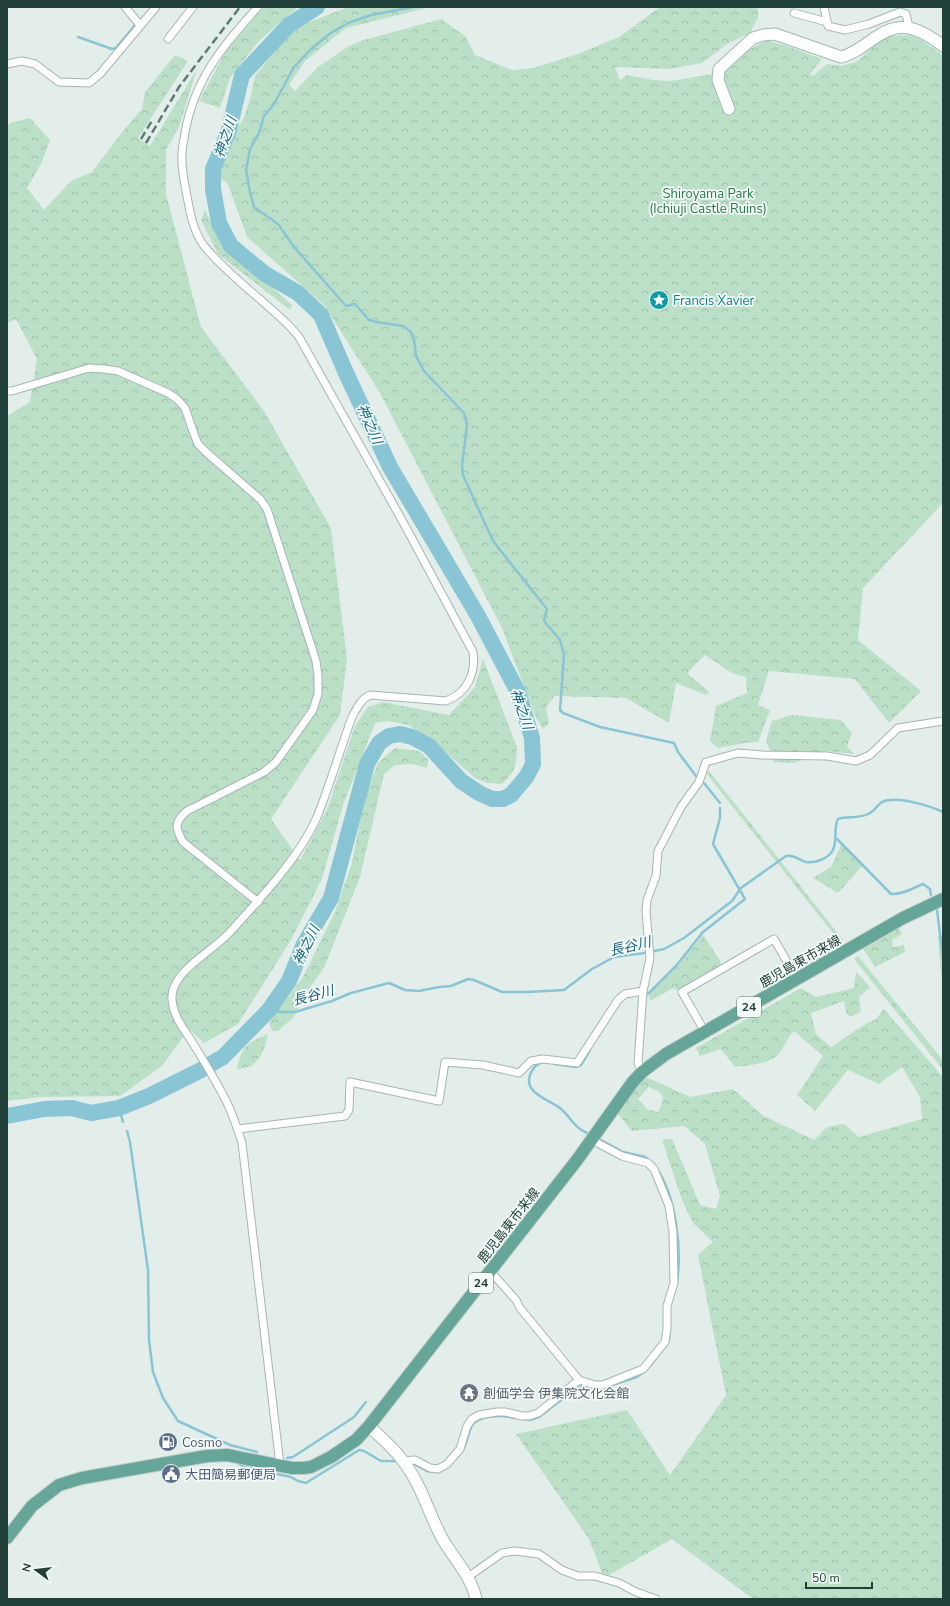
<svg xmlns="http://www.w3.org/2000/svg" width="950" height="1606" font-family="'Nunito Sans','Noto Sans JP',sans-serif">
<defs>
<pattern id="grass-tufts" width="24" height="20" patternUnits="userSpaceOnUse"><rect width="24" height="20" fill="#bbe0c7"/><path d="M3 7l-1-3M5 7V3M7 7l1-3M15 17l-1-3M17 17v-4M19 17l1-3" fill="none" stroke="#a0c1ac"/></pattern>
<pattern id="forest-crowns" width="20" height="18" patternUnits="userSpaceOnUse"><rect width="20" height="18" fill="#bbe0c7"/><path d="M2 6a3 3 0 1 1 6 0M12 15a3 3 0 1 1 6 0" fill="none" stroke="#a0c1ac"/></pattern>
</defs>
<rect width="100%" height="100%" fill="#e3eeea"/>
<g fill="url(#grass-tufts)">
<path d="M709,771L843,940L840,942L706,773Z"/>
<path d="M858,956L943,1060V1070L854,959Z"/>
</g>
<g fill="url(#forest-crowns)" fill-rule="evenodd">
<path d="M264,7H298L258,42L230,78L220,108L199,101L227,49Z"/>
<path d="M348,7H431L346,28L305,61L289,85L295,91L318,67L349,46L364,40L441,19L465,36L475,55L512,70L533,68L575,55L619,37L660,7H758V17L750,33L727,44L702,63L669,69L615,67L620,80L627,75L653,80L671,81L725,72L747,51L766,40L787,46L822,59L810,74L813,76L827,64L841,66L856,62L885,36L910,35L920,39L943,55V503L863,588L858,640L921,691L889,723L855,679L769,671L758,705L770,710L758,742L745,743L718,748L710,741L716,706L747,693L746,677L732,673L705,655L687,673L709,692L706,695L676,683L669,723L626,698L554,696L546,708L549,723L543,729L536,718L502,628L380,393L324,305L247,237L228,184L218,177L234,134L244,117L251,95L255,76L294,28Z"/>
<path d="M175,55L188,61L138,138L150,146L197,69L179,127L166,150V194L201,327L264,411L331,528L347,659L340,715L271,819L300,860L327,810L355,726L368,707L383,702L449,715L475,687L483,659L517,747C516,766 516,771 502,784L487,783L475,778L444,751L409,725L388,721L375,723L343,805L322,879L291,940L238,1024L204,1043L189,1029L163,1065L120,1096L42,1097L7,1101V416L30,402L37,359L16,319L7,323V126L11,123L30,118L50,140L42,162L27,188L44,210L71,181L92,172L123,131L142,109L145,92Z"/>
<path d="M205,210L224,249L274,289L292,305L290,310L218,254L201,220Z"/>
<path d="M792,715L841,720L852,733L847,746L854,754L827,751L793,763L774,762L766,740L772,721Z"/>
<path d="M395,748L419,751L428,759L427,768L412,764L395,765L384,774L360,877L324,968L303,997L294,1017L278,1031H272L269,1023L273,1017L303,977L335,912L352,863L365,795L378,763Z"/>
<path d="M842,843L864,864L838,893L813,878L831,867Z"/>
<path d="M899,928L902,934L892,940L893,947L904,945L905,952L875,967L863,949Z"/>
<path d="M703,935L721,962L718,968L677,990L673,988L650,1001L649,995L677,967Z"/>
<path d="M938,936H943V977L941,974Z"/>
<path d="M856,972L870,987L859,997L861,1012L850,1017L846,1012L844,1001L811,1013L816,1034L831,1047L862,1026L876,1019L884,1009L943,1077V1599H753L672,1539L604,1578L589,1539L516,1434L627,1410L670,1475L726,1395L698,1255L713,1242L693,1223L682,1200L662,1140L672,1139L700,1205L716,1209L720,1196L705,1144L684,1126L632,1131L617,1113L630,1095L646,1077L690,1097L733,1089L762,1115L814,1140L827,1127L844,1124L859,1137L922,1119L920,1097L902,1067L879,1084L848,1070L815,1111L797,1095L823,1056L794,1031C788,1037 785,1045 780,1052C770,1065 750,1065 735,1067L721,1049L700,1056L696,1048L801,988L816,997L854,988ZM649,1087C665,1094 666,1096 658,1112L647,1109L638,1099Z"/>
<path d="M268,1034C266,1045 262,1058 252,1065C249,1068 241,1068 237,1069C241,1047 247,1042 268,1034Z"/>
</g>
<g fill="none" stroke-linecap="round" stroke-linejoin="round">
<g stroke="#89c5d5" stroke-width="2.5">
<path d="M413,7L371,15L348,23L331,33L312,48L294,67L274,104L264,116L259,133L250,149L246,170L250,192L254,207L278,224L294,247L346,306L355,304L369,320L376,322L403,326L411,332L414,340L416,356L424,371L464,413L467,425L462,466L463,475L493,541L547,609L544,621L560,640L564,655L560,710L563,713L600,727L674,743L678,752L696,776"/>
<path d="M78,37L112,49L116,48L135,25"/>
<path d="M704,783L720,803"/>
<path d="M837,839L891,894C902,895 913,888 923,884L930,889L931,895"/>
<path d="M937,910L943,958"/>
<path d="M648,994L676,966L703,932L745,899L713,844L720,818V808"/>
<path d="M269,1010L283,1012H295L332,1001L351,993L389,983L405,990L419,991L439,987L451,986L468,979L474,980L502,992H528L564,990L592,969L614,957L645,953L664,949L684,938L732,901L741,888L786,856C794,854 798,860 806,862C816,863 828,859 833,850C838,837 833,829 838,819C848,816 858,819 868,814C874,812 877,805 882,802C896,795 930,806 943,812"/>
<path d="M543,1062C536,1064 533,1068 530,1075C523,1093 550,1100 560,1108C572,1118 572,1126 587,1133"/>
<path d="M554,1064L576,1067L581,1065L590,1050"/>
<path d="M119,1108L123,1122"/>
<path d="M127,1131L130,1142L148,1270L149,1340L153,1372L163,1398L178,1421L230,1445L257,1452"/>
<path d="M601,1140L623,1152L645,1157L650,1161"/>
<path d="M657,1169C676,1197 682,1249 677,1282"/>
<path d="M669,1339L670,1328"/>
<path d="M650,1366L667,1344"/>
<path d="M603,1388L637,1377L646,1370"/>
<path d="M524,1419L530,1420L539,1417L574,1390L581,1387L596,1388"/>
<path d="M462,1451C467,1444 468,1435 471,1427C478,1414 502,1415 515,1418"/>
<path d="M287,1458L293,1457L354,1417L366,1402"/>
<path d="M239,1464L244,1467L291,1477L298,1481L306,1483L359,1450L364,1451L381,1461H395"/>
<path d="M414,1464L427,1471L436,1472"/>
</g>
<path stroke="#89c5d5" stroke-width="16" d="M7,1116L44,1109L72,1108L91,1113L119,1108L149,1096L201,1070L223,1057L269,1010L289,981L304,944L331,898L367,764L379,743L389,736L400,734L412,737L429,746L461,781L479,793L492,799H503L511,795L527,776L533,764L532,738L518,692L478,616L390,467L346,373L321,315L298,293L265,274L231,246L219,223L213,189V169L229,130L242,75L289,25L317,7"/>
<g stroke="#a5b6b2" stroke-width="9">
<g id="street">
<path d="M125,7L140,25"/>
<path d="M258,7C223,45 194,80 185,133C184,140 182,147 182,154C181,168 184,182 187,196C190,213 194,234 205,247C221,266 243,285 262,301C275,313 288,323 299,337L403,522L473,652C476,674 467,693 446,701L370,695C361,699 357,708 352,717C340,750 330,785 317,817C299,858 259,900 229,933C213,951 170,972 172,999C173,1017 185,1030 194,1045C204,1061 214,1078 223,1095C231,1109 237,1127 242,1143L280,1465"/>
<path d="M824,7L828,26L845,30L869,24L900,12L906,14L909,27"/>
<path d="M794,13L827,22"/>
<path d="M168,39L193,7"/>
<path d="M7,64L22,61L35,64L59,82L89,83L100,74L156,7"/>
<path d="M7,391H12L89,368L104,369L118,371L168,393L177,399L185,408L194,434L198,444L207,453L260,499L267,509L316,661L318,676V694L313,710L276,762L264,772L187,811C174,822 175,828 183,842L258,902"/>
<path d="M705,1032L682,992L774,939L797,979"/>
<path d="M642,1072L638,1063L643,991L650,958L646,911L647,900L656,876L658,851L681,807L699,782L706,762L738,753L762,755L827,756L856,761L870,755L898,728L943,721"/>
<path d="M238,1129L345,1116L349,1110L350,1082L439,1101L445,1062L483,1065L519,1073L531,1061L543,1059L577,1063L618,1000L625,994L643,991"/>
<path d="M490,1271L516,1300L520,1308L579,1380"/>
<path d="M403,1461L415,1460L430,1468L438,1469L447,1464L460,1449L467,1426L472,1419L479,1415L497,1412H505L522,1416H529L538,1413L579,1380L595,1385H603L643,1369L665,1342L667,1329V1306L674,1283L673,1232L669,1206L654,1169L648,1163L622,1156L592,1140"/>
<path d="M468,1577L502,1553L515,1551L539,1554L562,1570L578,1576H595L619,1583L636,1592L656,1599"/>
</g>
</g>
<g stroke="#a1bab3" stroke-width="13">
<g id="secondary">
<path d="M729,109L718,80L719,69L753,38L763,35L775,34L841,57C857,53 867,42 881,34C904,20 924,31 943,46"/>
<path d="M369,1426C380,1437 394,1448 403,1461C422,1485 429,1515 443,1540C455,1560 471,1576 476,1599"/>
</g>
</g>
<g stroke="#c1cac8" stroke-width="14">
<path id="primary" d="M7,1538L32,1506L59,1485L82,1478L207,1456L227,1455L292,1468H303L311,1467L331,1457L356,1440L369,1426L577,1160L632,1083L642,1072L666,1054L903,918L943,899"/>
</g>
<use href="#street" stroke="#fff" stroke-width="7"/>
<use href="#secondary" stroke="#fff" stroke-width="11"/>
<use href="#primary" stroke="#65a699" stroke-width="12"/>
<g stroke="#5c7c75" stroke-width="2.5" stroke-dasharray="8 4" stroke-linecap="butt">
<path d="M141,139L153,119"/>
<path d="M146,143L179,87L240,7"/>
</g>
</g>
<defs>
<g id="sight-disc" transform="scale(1)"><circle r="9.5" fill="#0f9aa8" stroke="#f4faf7"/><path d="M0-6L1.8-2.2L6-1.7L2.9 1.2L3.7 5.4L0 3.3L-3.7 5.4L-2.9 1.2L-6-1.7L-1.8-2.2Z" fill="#fff"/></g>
<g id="temple-disc" transform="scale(1)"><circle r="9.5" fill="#6b7280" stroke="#f4faf7"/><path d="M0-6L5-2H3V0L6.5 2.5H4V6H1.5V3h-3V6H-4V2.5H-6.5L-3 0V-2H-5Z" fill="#fff"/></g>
<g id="fuel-disc" transform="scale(1)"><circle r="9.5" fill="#5c6f8a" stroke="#f4faf7"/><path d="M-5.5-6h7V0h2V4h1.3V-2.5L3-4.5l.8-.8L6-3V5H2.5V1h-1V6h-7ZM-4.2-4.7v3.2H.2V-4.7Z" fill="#fff"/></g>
<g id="civic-disc" transform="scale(1)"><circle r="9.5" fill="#5c6f8a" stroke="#f4faf7"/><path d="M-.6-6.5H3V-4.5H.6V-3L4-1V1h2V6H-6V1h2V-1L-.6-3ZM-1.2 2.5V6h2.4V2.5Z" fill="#fff"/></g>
</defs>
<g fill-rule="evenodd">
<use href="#sight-disc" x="659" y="300"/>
<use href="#temple-disc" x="469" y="1393"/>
<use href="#fuel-disc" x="168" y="1442"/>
<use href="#civic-disc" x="171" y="1474"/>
</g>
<g text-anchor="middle" stroke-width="3.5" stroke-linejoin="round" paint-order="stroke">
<g fill="#f4faf7" stroke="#617873" stroke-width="1">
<rect x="737" y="997" width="24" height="20" rx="3"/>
<rect x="469" y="1273" width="24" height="20" rx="3"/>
</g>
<g font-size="12" font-weight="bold" fill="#22403a">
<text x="749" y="1011">24</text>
<text x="481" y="1287">24</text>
</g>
<g font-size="13" fill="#297a4e" stroke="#f4faf7">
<text x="708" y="198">Shiroyama Park<tspan x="708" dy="15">(Ichiuji Castle Ruins)</tspan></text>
</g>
<g font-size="13" fill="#0d838f" stroke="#f4faf7" text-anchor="start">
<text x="673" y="305">Francis Xavier</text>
</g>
<g font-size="13" fill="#22403a" stroke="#f4faf7">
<text transform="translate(800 961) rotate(-30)" y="5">鹿児島東市来線</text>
<text transform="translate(508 1225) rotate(-52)" y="5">鹿児島東市来線</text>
</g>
<g font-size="13" fill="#5b616d" stroke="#f4faf7" text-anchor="start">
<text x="483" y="1398">創価学会 伊集院文化会館</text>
</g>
<g font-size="13" fill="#4e5e75" stroke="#f4faf7" text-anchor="start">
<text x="182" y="1447">Cosmo</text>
<text x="185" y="1479">大田簡易郵便局</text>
</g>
<g font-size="14" font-style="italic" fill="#186880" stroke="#f4faf7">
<text transform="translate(225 137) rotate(-71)" y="5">神之川</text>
<text transform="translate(370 424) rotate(66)" y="5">神之川</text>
<text transform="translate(522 709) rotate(71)" y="5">神之川</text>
<text transform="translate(306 945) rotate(-64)" y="5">神之川</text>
<text transform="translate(630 946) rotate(-13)" y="5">長谷川</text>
<text transform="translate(313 995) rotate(-15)" y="5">長谷川</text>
</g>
</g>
<rect width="950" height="1606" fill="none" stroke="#22403a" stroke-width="16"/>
<g transform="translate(36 1570) rotate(285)" stroke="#f4faf7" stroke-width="3" paint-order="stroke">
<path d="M0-3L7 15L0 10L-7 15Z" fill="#22403a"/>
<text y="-6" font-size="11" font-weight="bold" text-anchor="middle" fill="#22403a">N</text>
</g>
<path d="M806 1582v6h66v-6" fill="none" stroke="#22403a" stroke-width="2"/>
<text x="812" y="1582" font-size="12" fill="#22403a" stroke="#f4faf7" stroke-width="3" paint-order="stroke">50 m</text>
</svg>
